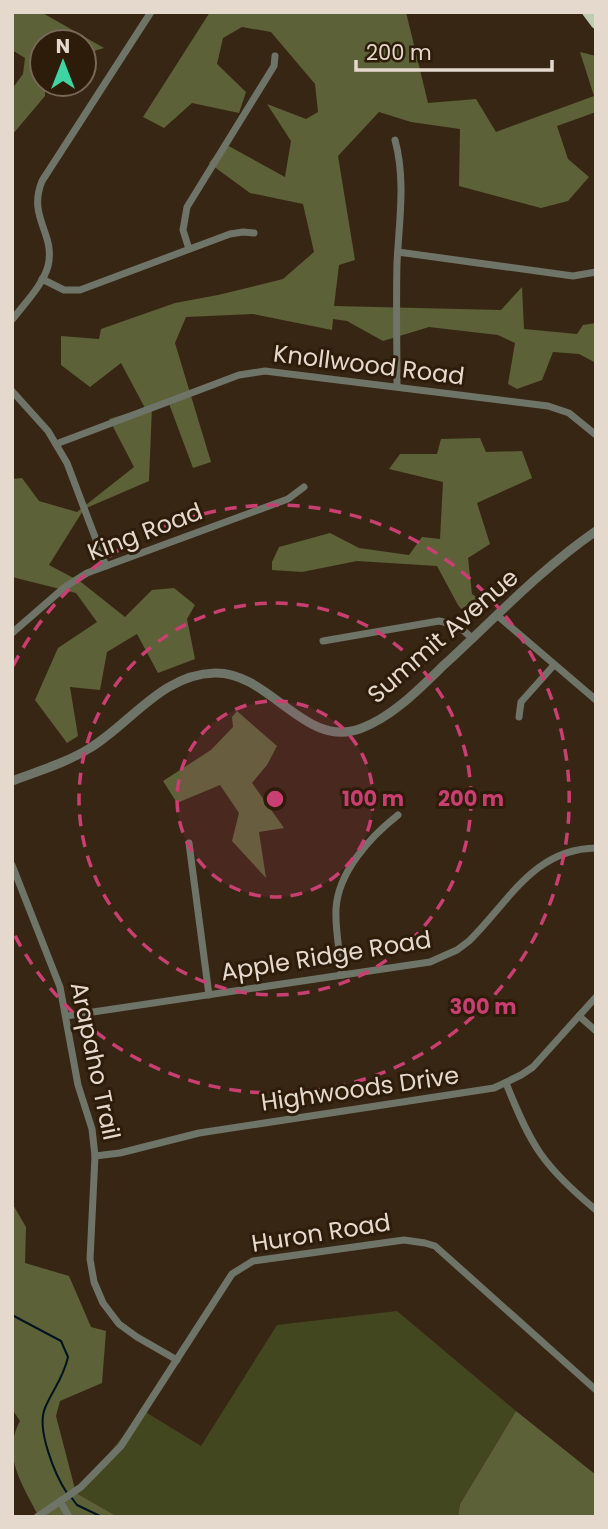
<svg xmlns="http://www.w3.org/2000/svg" width="608" height="1529" font-family="Poppins,sans-serif">
<rect width="100%" height="100%" fill="#382614"/>
<path fill="#424720" d="M397,1311L516,1411L460,1504L458,1517H118L76,1493L144,1411L201,1446L277,1325Z"/>
<g fill="#5c6138">
<path d="M12,12H41L104,48L84,54V42H42V84H45V96L12,135V89L23,74L25,58L12,50Z"/>
<path d="M210,12H406L428,103L476,99L496,132L594,96L580,52L596,56V112L557,126L568,159L589,177L568,201L541,208L459,186L460,129L411,122L379,112L338,156L355,260L339,265L334,306L501,310L522,287L524,329L577,334L583,325L596,323V363L579,354L553,352L542,380L517,389L508,384L515,343L498,335L429,327L383,341L347,321L333,319L332,330L253,314L186,317L175,343L211,462L193,468L168,401L152,406L149,481L84,509L49,565L81,582L125,617L152,590L174,588L195,605L187,619L195,659L158,673L137,634L107,652L100,690L70,687L78,736L67,743L35,700L58,648L97,622L76,593L12,577V479L22,478L39,501L77,512L134,467L109,419L145,408L121,363L90,387L61,365V336L99,339L101,329L175,303L218,295L283,279L314,252L303,204L250,193L209,163L225,144L285,177L291,141L267,104L306,119L318,112L315,84L271,32L242,27L223,38L217,64L246,92L239,113L192,103L164,128L143,117Z"/>
<path d="M480,438L486,452L522,451L532,478L477,503L490,544L468,558L472,594L486,604L470,619L458,605L437,566L357,561L302,572L272,570V562L279,547L330,533L359,548L409,555L422,537L440,539L443,482L389,469L400,454H437L441,439Z"/>
<path d="M237,711L277,746L267,765L252,783L284,828L259,832L266,878L232,841L239,813L220,785L177,803L163,781L211,750L233,727L232,717Z"/>
<path d="M12,1203L26,1227L25,1263L69,1276L91,1327L106,1331L102,1383L60,1401L56,1416L76,1493L118,1517H39C23,1485 1,1456 20,1421L12,1409Z"/>
<path d="M516,1411L596,1475V1517H458L460,1504Z"/>
</g>
<g fill="none" stroke-linecap="round" stroke-linejoin="round">
<g stroke="#01131f" stroke-width="2">
<path d="M12,1315L61,1341L68,1357C63,1379 53,1389 45,1408C36,1429 55,1475 67,1493"/>
<path d="M71,1497L77,1505L102,1517"/>
</g>
<g stroke="#6e7468" stroke-width="7">
<path d="M395,140C406,180 399,222 397,263C396,304 397,345 397,386"/>
<path d="M189,249L183,230L187,207L274,66L275,56"/>
<path d="M398,252L573,276L596,272"/>
<path d="M42,279L64,290H80L230,234L243,232L254,233"/>
<path d="M12,320C24,304 43,285 48,266C56,233 27,218 42,181L151,12"/>
<path d="M12,391L48,431L67,463L106,566"/>
<path d="M56,444L239,375L265,371L548,406L569,413L596,435"/>
<path d="M498,616L596,700"/>
<path d="M12,633L65,587L87,573L288,499L304,487"/>
<path d="M323,641L439,621L457,625L473,639"/>
<path d="M519,717L521,702L554,665"/>
<path d="M189,843L209,995"/>
<path d="M12,865L60,987L78,1085L92,1129L95,1156L90,1259L94,1282L103,1303L119,1324L137,1337L177,1360"/>
<path d="M342,975C340,953 335,930 336,909C338,872 370,837 398,815"/>
<path d="M66,1016L430,962L457,950L469,941C509,902 533,849 596,848"/>
<path d="M579,1016L596,1031"/>
<path d="M506,1083C531,1146 543,1166 596,1210"/>
<path d="M95,1156L120,1153L199,1133L494,1088L521,1075L533,1067L596,997"/>
<path d="M60,1501L69,1517"/>
<path d="M37,1517L81,1487L121,1446L232,1274L253,1261L404,1240L425,1243L435,1246L596,1390"/>
</g>
<path stroke="#6e7468" stroke-width="9" d="M12,781C38,771 66,763 90,748C131,723 162,674 215,673C271,672 305,751 362,728C394,716 421,687 445,664C494,619 541,569 596,531"/>
<path stroke="#c0ccb2" stroke-width="10" d="M587,12L596,24"/>
</g>
<circle cx="275" cy="799" r="98" fill="#c93f72" fill-opacity=".12"/>
<g fill="none" stroke="#c93f72" stroke-width="3.5" stroke-dasharray="12 9">
<circle cx="275" cy="799" r="98"/>
<circle cx="275" cy="799" r="196"/>
<path d="M13 666A294 294 0 1 1 13 932"/>
</g>
<g text-anchor="middle" stroke-width="6" stroke-linejoin="round" paint-order="stroke">
<g font-size="24" fill="#e5d9ce" stroke="#2e1c0a">
<text transform="translate(369 365) rotate(7)" y="8">Knollwood Road</text>
<text transform="translate(145 532) rotate(-21)" y="8">King Road</text>
<text transform="translate(443 636) rotate(-41)" y="8">Summit Avenue</text>
<text transform="translate(326 956) rotate(-9)" y="8">Apple Ridge Road</text>
<text transform="translate(95 1061) rotate(78)" y="8">Arapaho Trail</text>
<text transform="translate(360 1089) rotate(-8)" y="8">Highwoods Drive</text>
<text transform="translate(321 1233) rotate(-9)" y="8">Huron Road</text>
</g>
</g>
<circle cx="275" cy="799" r="10" fill="#c93f72" stroke="#2e1c0a" stroke-width="3.5"/>
<g font-size="21" text-anchor="middle" font-weight="bold" fill="#c93f72" stroke="#2e1c0a" stroke-width="6" stroke-linejoin="round" paint-order="stroke">
<text x="373" y="806">100 m</text>
<text x="471" y="806">200 m</text>
<text x="483" y="1014">300 m</text>
</g>
<rect width="608" height="1529" fill="none" stroke="#e5d9ce" stroke-width="28"/>
<g transform="translate(63 63)"><circle r="33" fill="#2e1c0a" stroke="#776858" stroke-width="2"/>
<path d="M0-5L12 26L0 18L-12 26Z" fill="#3fd4a2"/>
<text y="-10" font-size="19" font-weight="bold" text-anchor="middle" fill="#e5d9ce">N</text>
</g>
<path d="M356 60v10h196v-10" fill="none" stroke="#e5d9ce" stroke-width="3.5"/>
<text x="366" y="60" font-size="21" fill="#e5d9ce" stroke="#2e1c0a" stroke-width="5" paint-order="stroke">200 m</text>
</svg>
